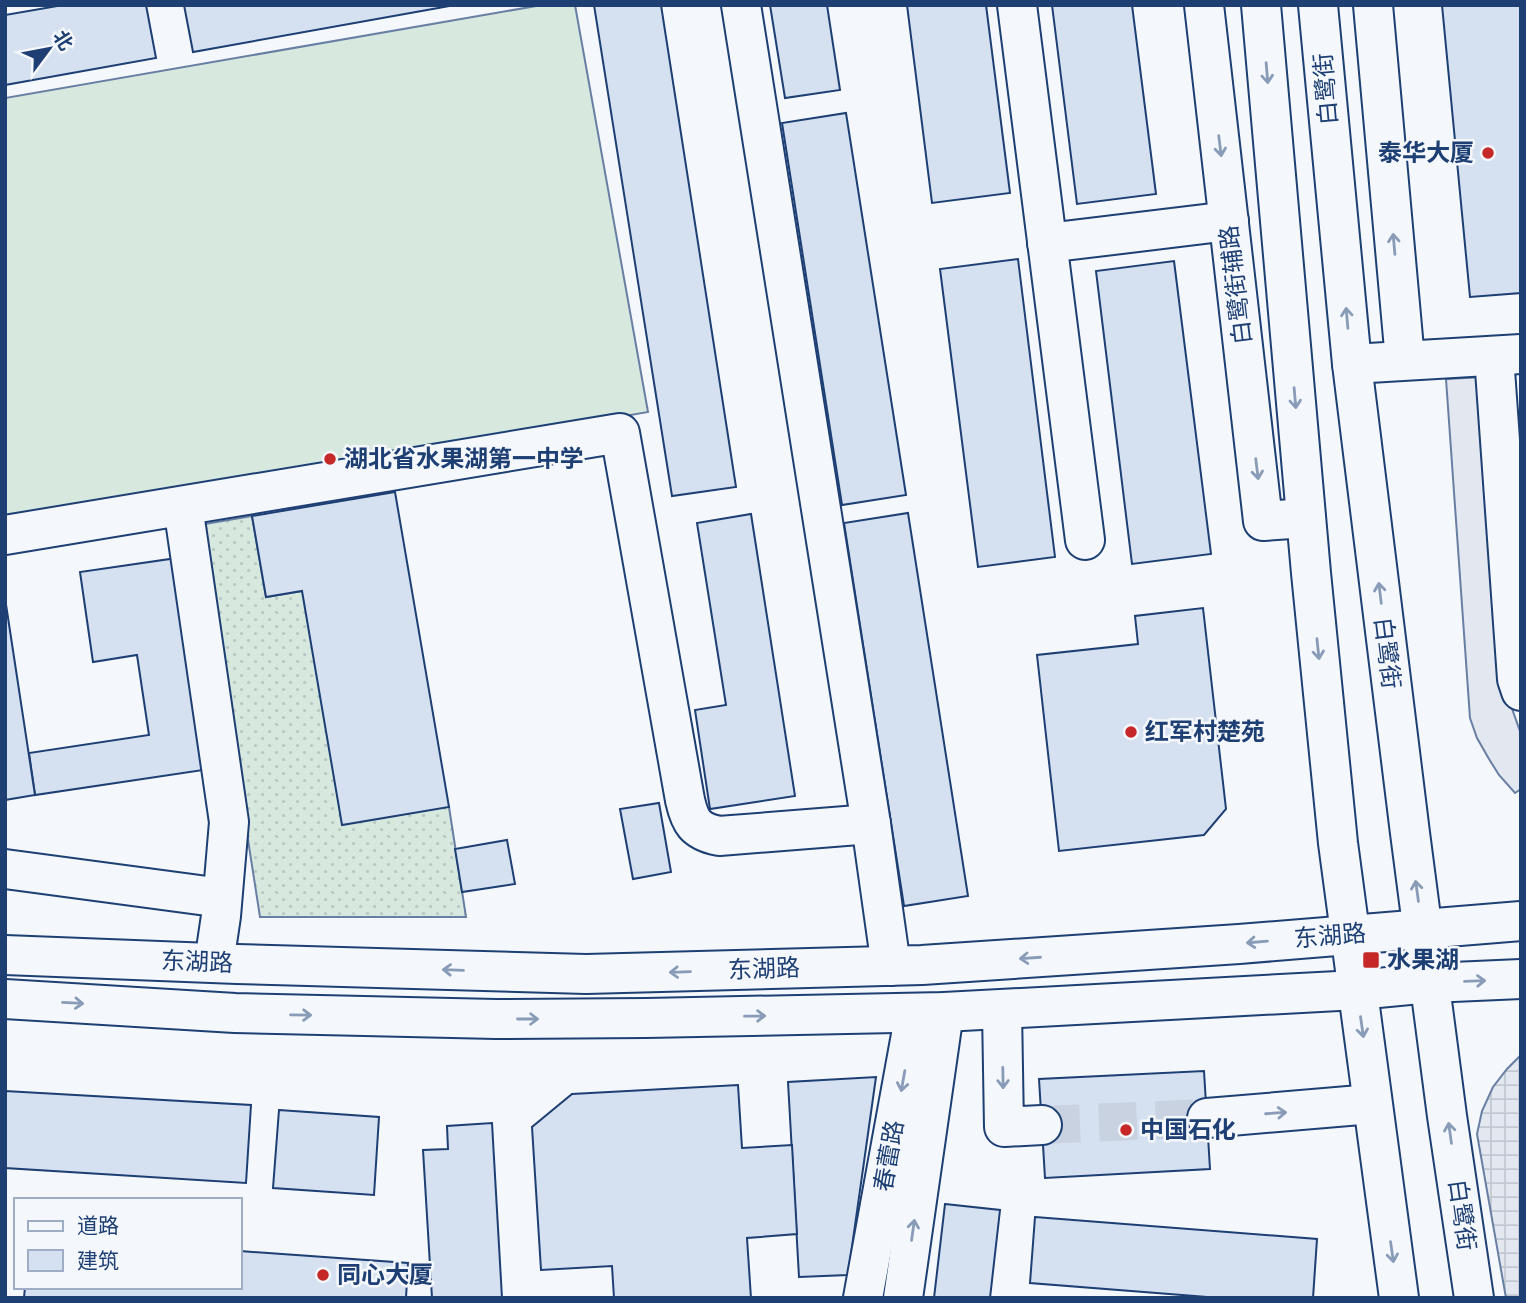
<svg xmlns="http://www.w3.org/2000/svg" width="1526" height="1303" font-family="Overpass,'Noto Sans SC',sans-serif">
<defs>
<pattern id="grass-dots" width="8" height="8" patternUnits="userSpaceOnUse" patternTransform="scale(1.75)"><rect width="8" height="8" fill="#d7e8df"/><path d="M2 2h.1M6 6h.1" fill="none" stroke="#b8c8c3" stroke-width="1.8" stroke-linecap="round"/></pattern>
<pattern id="plaza-grid" width="8" height="8" patternUnits="userSpaceOnUse" patternTransform="scale(1.75)"><rect width="8" height="8" fill="#e3e8f0"/><path d="M0 4h8M4 0v8" fill="none" stroke="#c2c8d1"/></pattern>
</defs>
<rect width="100%" height="100%" fill="#f4f7fb"/>
<path fill="url(#grass-dots)" stroke="#687fa3" stroke-width="2" d="M252,516L266,597L302,591L449,807L466,917H260L199,525Z"/>
<path fill="#d7e8df" stroke="#687fa3" stroke-width="2" d="M542,5H575L648,412L5,525V98Z"/>
<path fill="#e3e8f0" stroke="#687fa3" stroke-width="2" d="M1485,377L1510,703L1521,734V789L1515,793L1499,775L1489,759L1477,738L1470,718L1446,379Z"/>
<path fill="url(#plaza-grid)" stroke="#687fa3" stroke-width="2" d="M1521,1055V1298H1506L1477,1134L1482,1111L1493,1087L1507,1069Z"/>
<g fill="#d5e0f0" stroke="#1d3f73" stroke-width="2">
<path d="M63,5H146L156,58L5,85V15Z"/>
<path d="M184,5H455L193,52Z"/>
<path d="M594,5H661L736,487L672,496Z"/>
<path d="M770,5H827L840,90L785,98Z"/>
<path d="M907,5H986L1010,193L932,203Z"/>
<path d="M1052,5H1132L1156,194L1077,204Z"/>
<path d="M1442,5H1521V293L1470,297Z"/>
<path d="M846,113L906,495L842,505L782,123Z"/>
<path d="M1018,259L1055,557L978,567L940,269Z"/>
<path d="M1174,261L1211,554L1132,564L1096,271Z"/>
<path d="M395,492L449,807L342,825L302,591L266,597L252,516Z"/>
<path d="M908,513L968,896L904,906L844,523Z"/>
<path d="M751,514L795,796L710,809L695,710L726,705L697,523Z"/>
<path d="M177,558L210,769L35,795L29,753L149,735L137,655L93,662L80,572Z"/>
<path d="M5,598L35,795L5,800Z"/>
<path d="M1203,608L1226,809L1204,835L1059,851L1037,655L1138,644L1135,616Z"/>
<path d="M659,803L671,872L633,879L620,809Z"/>
<path d="M507,840L515,884L462,892L455,849Z"/>
<path d="M1204,1071L1210,1169L1045,1178L1039,1079Z"/>
<path d="M876,1077L848,1275L799,1277L788,1082Z"/>
<path d="M738,1085L742,1148L792,1145L797,1234L747,1238L751,1298H614L612,1266L541,1270L532,1127L572,1094Z"/>
<path d="M5,1091L251,1105L246,1183L5,1168Z"/>
<path d="M279,1110L379,1117L374,1195L273,1188Z"/>
<path d="M492,1123L502,1298H432L423,1150L448,1149L447,1126Z"/>
<path d="M945,1204L1000,1210L990,1298H934Z"/>
<path d="M1035,1217L1317,1239L1313,1298H1220L1030,1283Z"/>
<path d="M240,1251L408,1263L406,1298H24L25,1287H240Z"/>
</g>
<g fill="none" stroke-linecap="round" stroke-linejoin="round">
<path stroke="#c9d2e0" stroke-width="38" stroke-dasharray="38 19" stroke-linecap="butt" d="M1042,1125L1207,1118"/>
<g stroke="#1d3f73" stroke-width="42">
<g id="minor">
<path d="M741,5L871,824L891,966"/>
<path d="M1017,5L1085,540"/>
<path d="M1204,5L1263,521L1306,518"/>
<path d="M1373,5L1405,360"/>
<path d="M1047,243L1229,221"/>
<path d="M1494,356L1517,679L1521,691"/>
<path d="M1352,364L1521,354"/>
<path d="M183,506L229,822L221,916L214,963"/>
<path d="M5,535L620,433L685,800C690,822 695,831 719,836L871,824"/>
<path d="M5,869L222,898"/>
<path d="M1002,1010L1004,1127L1042,1125"/>
<path d="M1207,1118L1372,1104"/>
<path d="M863,1298L915,1013"/>
<path d="M903,1298L944,1012"/>
</g>
</g>
<g stroke="#1d3f73" stroke-width="42">
<g id="major">
<path d="M1261,5L1311,573L1338,843L1399,1298"/>
<path d="M1318,5L1352,364L1410,833L1447,1116L1474,1298"/>
<path d="M5,955L237,964L586,974L922,965L1239,944L1521,921"/>
<path d="M5,999L235,1013L496,1019L646,1018L944,1012L1357,990L1430,983L1521,979"/>
</g>
</g>
<use href="#minor" stroke="#f4f7fb" stroke-width="38"/>
<use href="#major" stroke="#f4f7fb" stroke-width="38"/>
</g>
<defs><path id="oneway-shaft" d="M-6 0H5M1.5-3L5.5 0L1.5 3" fill="none" stroke-width="1.6" stroke-linecap="round" stroke-linejoin="round" transform="scale(1.75)"/></defs>
<g stroke="#889bb7">
<use href="#oneway-shaft" transform="translate(1267 73) rotate(85)"/>
<use href="#oneway-shaft" transform="translate(1220 146) rotate(83)"/>
<use href="#oneway-shaft" transform="translate(1394 244) rotate(-95)"/>
<use href="#oneway-shaft" transform="translate(1347 318) rotate(-95)"/>
<use href="#oneway-shaft" transform="translate(1295 398) rotate(85)"/>
<use href="#oneway-shaft" transform="translate(1257 469) rotate(83)"/>
<use href="#oneway-shaft" transform="translate(1380 593) rotate(-97)"/>
<use href="#oneway-shaft" transform="translate(1318 649) rotate(84)"/>
<use href="#oneway-shaft" transform="translate(1417 891) rotate(-98)"/>
<use href="#oneway-shaft" transform="translate(1257 942) rotate(175)"/>
<use href="#oneway-shaft" transform="translate(1030 958) rotate(176)"/>
<use href="#oneway-shaft" transform="translate(453 970) rotate(-178)"/>
<use href="#oneway-shaft" transform="translate(680 972) rotate(178)"/>
<use href="#oneway-shaft" transform="translate(1475 981) rotate(-2)"/>
<use href="#oneway-shaft" transform="translate(73 1003) rotate(3)"/>
<use href="#oneway-shaft" transform="translate(301 1015) rotate(1)"/>
<use href="#oneway-shaft" transform="translate(755 1016) rotate(-1)"/>
<use href="#oneway-shaft" transform="translate(528 1019)"/>
<use href="#oneway-shaft" transform="translate(1362 1027) rotate(82)"/>
<use href="#oneway-shaft" transform="translate(1003 1078) rotate(89)"/>
<use href="#oneway-shaft" transform="translate(903 1081) rotate(100)"/>
<use href="#oneway-shaft" transform="translate(1276 1113) rotate(-4)"/>
<use href="#oneway-shaft" transform="translate(1450 1133) rotate(-98)"/>
<use href="#oneway-shaft" transform="translate(913 1230) rotate(-82)"/>
<use href="#oneway-shaft" transform="translate(1392 1252) rotate(82)"/>
</g>
<g fill="#c62828" stroke="#f4f7fb" stroke-width="2.5">
<circle cx="1488" cy="153" r="7"/>
<circle cx="330" cy="459" r="7"/>
<circle cx="1131" cy="732" r="7"/>
<rect x="1362" y="951" width="18" height="18" rx="3.5"/>
<circle cx="1126" cy="1130" r="7"/>
<circle cx="323" cy="1275" r="7"/>
</g>
<g text-anchor="middle" stroke-width="5" stroke-linejoin="round" paint-order="stroke">
<g font-size="24" fill="#1d3f73" stroke="#f4f7fb">
<text transform="translate(1326 89) rotate(-95)" y="8">白鹭街</text>
<text transform="translate(1236 285) rotate(-97)" y="8">白鹭街辅路</text>
<text transform="translate(1387 653) rotate(83)" y="8">白鹭街</text>
<text transform="translate(1330 936) rotate(-5)" y="8">东湖路</text>
<text transform="translate(197 962) rotate(2)" y="8">东湖路</text>
<text transform="translate(764 969) rotate(-2)" y="8">东湖路</text>
<text transform="translate(889 1156) rotate(-80)" y="8">春蕾路</text>
<text transform="translate(1462 1215) rotate(82)" y="8">白鹭街</text>
</g>
<g font-size="24" font-weight="bold" fill="#1d3f73" stroke="#f4f7fb" text-anchor="start">
<text x="1474" y="161" text-anchor="end">泰华大厦</text>
<text x="344" y="467">湖北省水果湖第一中学</text>
<text x="1145" y="740">红军村楚苑</text>
<text x="1387" y="968">水果湖</text>
<text x="1140" y="1138">中国石化</text>
<text x="337" y="1283">同心大厦</text>
</g>
</g>
<rect width="1526" height="1303" fill="none" stroke="#1d3f73" stroke-width="14"/>
<rect x="14" y="1198" width="228" height="91" fill="#f4f7fb" stroke="#9eadc5" stroke-width="2"/>
<rect x="28" y="1221" width="35" height="10" fill="#f4f7fb" stroke="#9eadc5" stroke-width="2"/>
<text x="77" y="1233" font-size="21" fill="#1d3f73">道路</text>
<rect x="28" y="1250" width="35" height="21" fill="#d5e0f0" stroke="#9eadc5" stroke-width="2"/>
<text x="77" y="1268" font-size="21" fill="#1d3f73">建筑</text>
<g transform="translate(49 49) rotate(58)" stroke="#f4f7fb" stroke-width="5" paint-order="stroke">
<path d="M0-5L12 26L0 18L-12 26Z" fill="#1d3f73"/>
<text y="-10" font-size="19" font-weight="bold" text-anchor="middle" fill="#1d3f73">北</text>
</g>
</svg>
